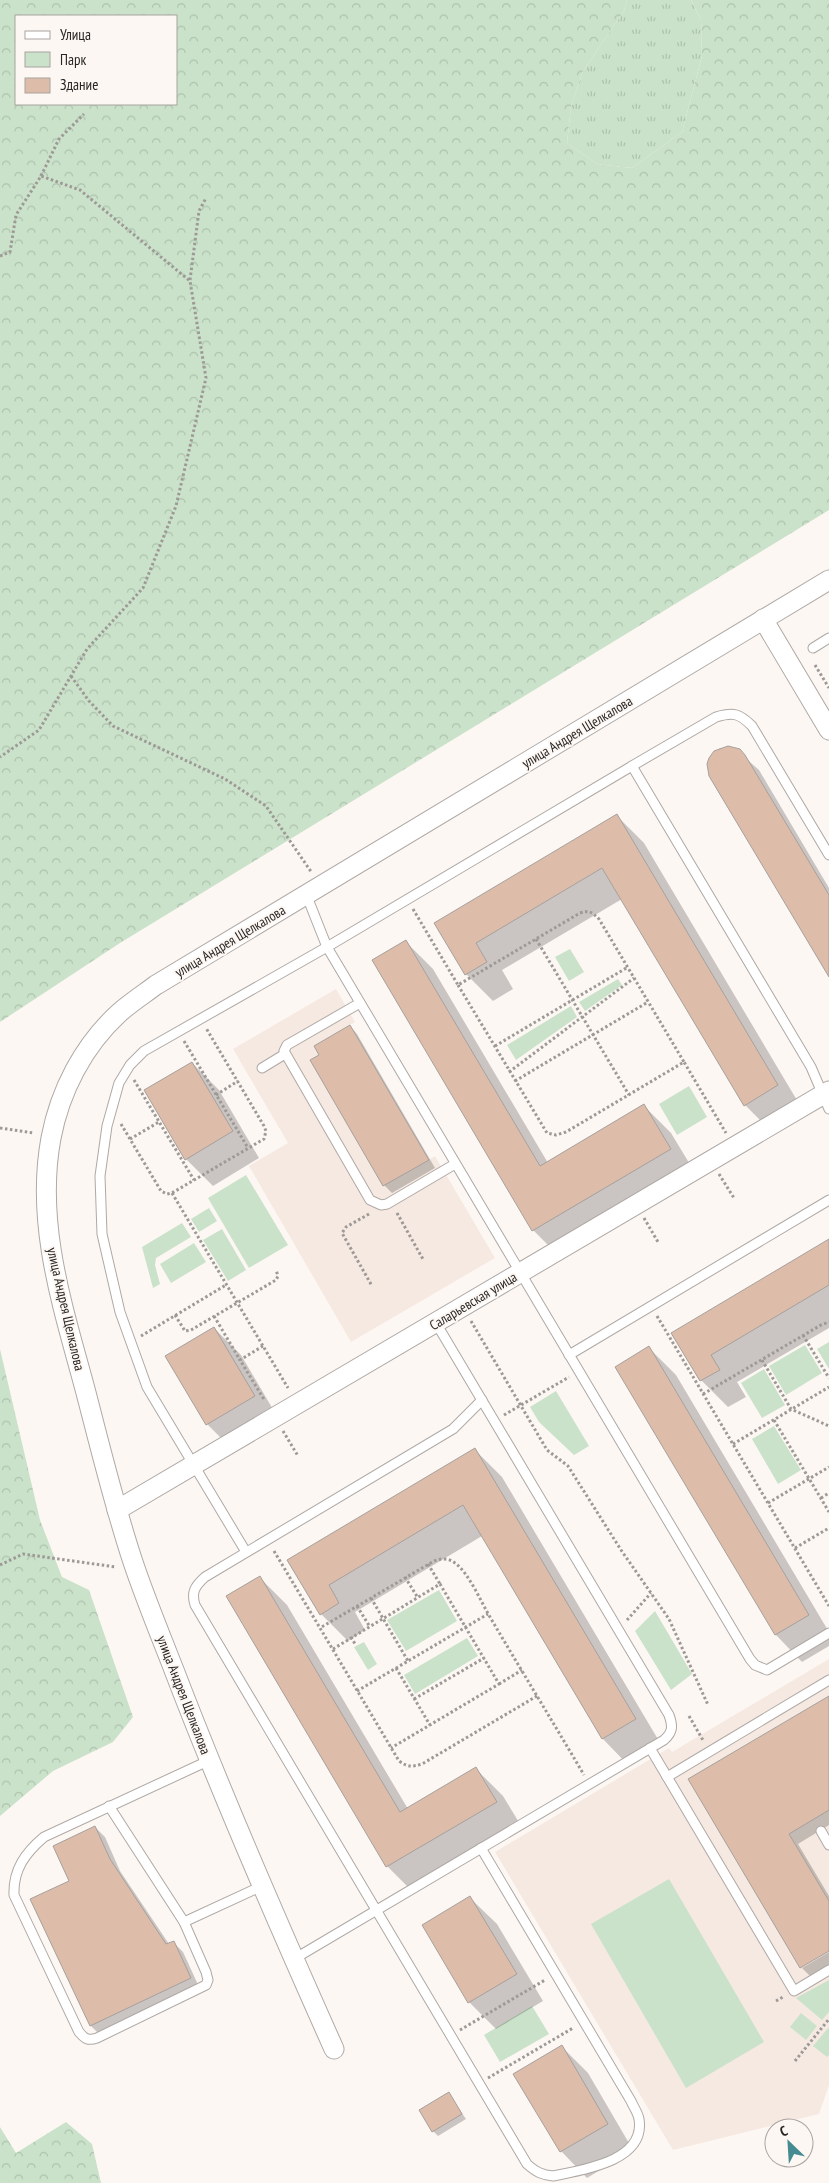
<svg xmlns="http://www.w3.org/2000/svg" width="829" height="2183" font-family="'PT Sans Narrow',sans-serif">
<defs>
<pattern id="grass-tufts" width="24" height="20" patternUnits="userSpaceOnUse" patternTransform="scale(1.25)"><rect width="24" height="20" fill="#cae2ca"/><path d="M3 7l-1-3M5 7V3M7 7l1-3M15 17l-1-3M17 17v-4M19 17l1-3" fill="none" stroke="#aec2ad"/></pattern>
<pattern id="forest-crowns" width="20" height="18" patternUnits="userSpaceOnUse" patternTransform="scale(1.25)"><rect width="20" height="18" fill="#cae2ca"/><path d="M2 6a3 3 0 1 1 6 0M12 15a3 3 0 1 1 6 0" fill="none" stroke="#aec2ad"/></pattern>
</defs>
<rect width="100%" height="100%" fill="#fdf7f3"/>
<g fill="#f6e9e1">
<path d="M336,989L355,1022L350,1025L428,1160L435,1156L495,1258L351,1342L249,1166L288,1143L233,1049Z"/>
<path d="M829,1659V2085L819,2114L673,2150L495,1852L669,1748L672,1752Z"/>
</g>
<path fill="url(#grass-tufts)" d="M627,0H691L701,20L702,56L682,132L632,168L597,164L567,143L571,106L583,71L624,11Z"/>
<g fill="url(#forest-crowns)" fill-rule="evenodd">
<path d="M0,0H627L624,11L583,71L571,106L567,143L597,164L632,168L682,132L702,56L701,20L691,0H829V510L120,943L0,1022ZM16,16H176V104H16Z"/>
<path d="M0,1349L40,1520L62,1577L89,1590L133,1717L113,1742L53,1771L0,1816Z"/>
<path d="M66,2122L92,2144L101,2183H0V2127L16,2153Z"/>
</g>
<g fill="#cae2ca">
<path d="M570,949L584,972L569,981L555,957Z"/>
<path d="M618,979L622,985L585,1011L579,1002Z"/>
<path d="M571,1006L577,1017L516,1060L507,1045Z"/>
<path d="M689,1086L707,1117L677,1135L659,1104Z"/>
<path d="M246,1175L288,1245L249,1268L208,1198Z"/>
<path d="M209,1208L217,1221L199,1232L191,1219Z"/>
<path d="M182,1223L191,1237L156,1258L155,1265L160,1284L153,1288L142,1247Z"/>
<path d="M222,1229L246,1270L228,1281L203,1240Z"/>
<path d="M194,1243L206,1262L171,1283L160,1264Z"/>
<path d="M829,1342V1369L817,1349Z"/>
<path d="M805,1345L822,1373L786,1395L769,1366Z"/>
<path d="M764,1369L785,1405L762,1418L741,1383Z"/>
<path d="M556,1391L589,1446L574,1455L539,1422L530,1407Z"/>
<path d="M774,1426L801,1470L778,1484L752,1439Z"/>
<path d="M439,1590L457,1621L406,1651L387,1620Z"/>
<path d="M655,1611L692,1674L671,1690L635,1631Z"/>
<path d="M467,1638L478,1656L415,1694L404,1675Z"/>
<path d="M364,1642L377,1664L368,1670L354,1647Z"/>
<path d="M669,1879L764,2042L686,2088L591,1924Z"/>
<path d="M829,1980V2012L822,2020L796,1998Z"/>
<path d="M532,2006L549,2034L500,2062L484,2035Z"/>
<path d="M801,2013L817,2026L806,2040L790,2027Z"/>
<path d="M829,2027V2055L827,2057L813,2046Z"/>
</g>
<g fill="#0003">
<path d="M720,748H734L759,770L829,888V975L710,759Z"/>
<path d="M617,816L644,843L804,1112L772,1132L745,1105L622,899L502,970L513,989L493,1001L466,974L436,924Z"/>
<path d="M406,942L433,969L548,1163L644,1106L671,1133L697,1176L560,1257L533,1230Z"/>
<path d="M350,1026L357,1034L435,1168L392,1193L384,1185L312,1061L321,1055Z"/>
<path d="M192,1063L219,1090L259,1158L213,1186L186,1159Z"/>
<path d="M829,1241V1328L737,1382L746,1397L728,1407L701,1380L673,1333Z"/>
<path d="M214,1328L241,1355L281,1423L234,1451L207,1424Z"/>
<path d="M649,1348L676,1375L829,1632V1646L802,1662L776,1635Z"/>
<path d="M475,1450L502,1477L662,1746L629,1766L603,1739L482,1536L355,1612L365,1630L348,1641L321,1614L289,1560Z"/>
<path d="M260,1578L287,1605L408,1809L476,1769L503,1796L523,1829L414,1893L387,1866L227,1597Z"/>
<path d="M829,1697V1825L798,1844L829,1896V1949L802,1965V1968L690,1780Z"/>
<path d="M95,1827L105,1837L120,1871L169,1944L173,1942L183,1952L200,1989L101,2036L91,2026L32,1900L71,1881Z"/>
<path d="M470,1898L497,1924L543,2001L496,2029L469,2002Z"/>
<path d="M829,1952V1967L811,1977L802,1968Z"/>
<path d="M562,2047L588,2073L633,2150L587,2178L561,2151Z"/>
<path d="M449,2094L466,2119L438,2136L433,2131Z"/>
</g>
<g fill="#ddbda9" stroke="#a6a09d">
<path d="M728,746L740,749L745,755L829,895V977L709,776L707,764L709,758L714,751Z"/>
<path d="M617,814L778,1085L744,1106L602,868L476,943L487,962L465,975L434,923Z"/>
<path d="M406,940L540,1166L644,1104L671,1149L532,1231L372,960Z"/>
<path d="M350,1025L429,1160L383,1186L310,1060L319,1055L314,1046Z"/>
<path d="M192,1062L233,1131L185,1160L144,1090Z"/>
<path d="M829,1239V1285L711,1355L720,1370L700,1381L671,1333Z"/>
<path d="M214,1327L255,1396L206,1425L165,1356Z"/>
<path d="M649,1346L809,1615L775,1635L615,1367Z"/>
<path d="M475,1448L636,1719L602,1739L463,1505L329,1585L339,1603L320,1615L287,1560Z"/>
<path d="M260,1576L400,1812L476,1767L497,1802L386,1867L226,1596Z"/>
<path d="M829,1696V1810L789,1834L829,1901V1951L800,1968L688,1779Z"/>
<path d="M95,1826L110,1859L166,1944L174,1941L191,1978L90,2026L30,1899L69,1881L53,1846Z"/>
<path d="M470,1896L517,1974L468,2003L422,1925Z"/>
<path d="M562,2045L608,2124L560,2152L513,2074Z"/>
<path d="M449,2092L462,2114L432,2132L419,2110Z"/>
</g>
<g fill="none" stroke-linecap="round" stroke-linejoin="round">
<g stroke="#afa9a6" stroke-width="11">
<g id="service">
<path d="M813,648L829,638"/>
<path d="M632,766L716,717C733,712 739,713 752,726L829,855"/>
<path d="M306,894L327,947L750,1659L755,1665L767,1670L829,1633"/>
<path d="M360,1003L287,1045L284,1051L370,1200L381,1205L387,1204L455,1164"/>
<path d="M262,1068L285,1054"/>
<path d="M569,1355L829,1200"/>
<path d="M246,1552L147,1387L120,1312L102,1234L100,1176L107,1126L119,1083L130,1065L144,1051L327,947L632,766L811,1067L829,1109"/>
<path d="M650,1748L794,1991L829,1970"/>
<path d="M210,1760L44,1837C25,1853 13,1870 14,1895L79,2032C85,2039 88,2041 97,2038L206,1985L208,1980L206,1972L184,1922L262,1886"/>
<path d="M667,1777L829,1680"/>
<path d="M109,1806L184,1922"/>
<path d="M821,1831L829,1845"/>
<path d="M481,1848L631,2101C633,2106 638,2113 639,2119C646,2161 583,2170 553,2176C542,2175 536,2172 527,2164L195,1605C191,1592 195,1586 205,1577L453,1429L482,1400"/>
<path d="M294,1959L664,1740C673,1732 673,1726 669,1715L436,1323"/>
</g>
</g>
<g stroke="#afa9a6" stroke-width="21">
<g id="minor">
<path d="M763,619L829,730"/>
<path d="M117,1510L829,1091"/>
<path d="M334,2049C278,1924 223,1798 174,1670C160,1634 145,1598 133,1562C114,1505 100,1446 85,1389C63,1307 35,1224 51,1138C60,1091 83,1046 119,1013C130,1003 144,994 156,985L829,580"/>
</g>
</g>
<g stroke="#9d9996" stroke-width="3" stroke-dasharray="2.5 2.5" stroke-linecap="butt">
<path d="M41,176L59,139L84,114"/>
<path d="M0,256L10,252L16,215L41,176L80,190L190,281L206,378L176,506L143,588L87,649L39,730L0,757"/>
<path d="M190,280L199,211L206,198"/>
<path d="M815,665L829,688"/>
<path d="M71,676L89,701L113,726L225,779L266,806L312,873"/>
<path d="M413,909L458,985L580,913C589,910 592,912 599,919L684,1062"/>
<path d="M536,939L629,1095"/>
<path d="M458,985L547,1133L556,1135L566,1132L684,1062L726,1133"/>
<path d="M184,1041L248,1148"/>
<path d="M495,1046L628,967"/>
<path d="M509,1072L634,978"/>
<path d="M134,1080L194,1180"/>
<path d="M515,1081L648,1002"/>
<path d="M216,1095L238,1081"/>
<path d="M121,1124L161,1191L167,1194L172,1193L264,1139L266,1131L264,1126L206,1028"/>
<path d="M0,1128L34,1133"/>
<path d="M130,1139L159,1122"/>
<path d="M719,1174L734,1198"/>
<path d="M172,1193L288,1388"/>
<path d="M397,1213L424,1261"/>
<path d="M369,1214L346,1227L342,1233L372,1286"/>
<path d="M644,1218L658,1242"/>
<path d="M175,1315L185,1331L191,1330L276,1280L278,1276L276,1270"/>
<path d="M214,1316L240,1360"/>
<path d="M657,1316L829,1606"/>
<path d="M471,1321L547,1450L568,1466L621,1550L669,1619L708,1705"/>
<path d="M803,1335L829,1378"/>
<path d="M141,1336L226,1285"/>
<path d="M263,1346L240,1360L265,1401"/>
<path d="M762,1360L791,1409L829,1426"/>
<path d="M703,1394L821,1325L829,1322"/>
<path d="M504,1415L569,1377"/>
<path d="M774,1420L829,1512"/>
<path d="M283,1431L298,1456"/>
<path d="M733,1444L829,1387"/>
<path d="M821,1498L829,1493"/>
<path d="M768,1503L829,1467"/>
<path d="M795,1548L829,1528"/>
<path d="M274,1551L320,1628"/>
<path d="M428,1564L440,1584"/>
<path d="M0,1565L23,1554L116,1567"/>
<path d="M405,1577L418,1598"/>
<path d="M371,1598L408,1661"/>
<path d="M357,1606L370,1627"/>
<path d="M627,1620L651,1593"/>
<path d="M351,1637L355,1644"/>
<path d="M333,1649L440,1584L499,1684L391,1748"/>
<path d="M396,1668L430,1725"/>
<path d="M499,1684L522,1670"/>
<path d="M357,1691L488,1614"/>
<path d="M537,1696L422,1764C412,1767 407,1767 399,1761L320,1628L434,1561C441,1558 449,1558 455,1563C469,1573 481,1602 490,1617C521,1670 553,1722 584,1775"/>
<path d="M414,1699L484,1658"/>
<path d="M689,1716L704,1742"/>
<path d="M776,2001L783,1997"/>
<path d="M460,2030L545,1980"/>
<path d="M795,2061L829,2019"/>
<path d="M488,2078L573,2028"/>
</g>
<use href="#service" stroke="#fff" stroke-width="9"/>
<use href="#minor" stroke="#fff" stroke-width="19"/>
</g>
<g text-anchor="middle" stroke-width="4" stroke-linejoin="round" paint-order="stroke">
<g font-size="14" fill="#282624" stroke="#fdf7f3">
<text transform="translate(577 732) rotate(-31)" y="5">улица Андрея Щелкалова</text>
<text transform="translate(230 941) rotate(-31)" y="5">улица Андрея Щелкалова</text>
<text transform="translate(473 1301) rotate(-31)" y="5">Саларьевская улица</text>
<text transform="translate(66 1309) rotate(77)" y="5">улица Андрея Щелкалова</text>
<text transform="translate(184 1695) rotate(69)" y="5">улица Андрея Щелкалова</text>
</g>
</g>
<rect x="15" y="15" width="162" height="90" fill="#fdf7f3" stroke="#a8a3a0"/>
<rect x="25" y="31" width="25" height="8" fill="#ffffff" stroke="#a8a3a0"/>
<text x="60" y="40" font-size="15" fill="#282624">Улица</text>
<rect x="25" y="52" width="25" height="15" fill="#cae2ca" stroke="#a8a3a0"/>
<text x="60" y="65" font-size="15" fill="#282624">Парк</text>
<rect x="25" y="78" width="25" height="15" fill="#ddbda9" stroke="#a8a3a0"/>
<text x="60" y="90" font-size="15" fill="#282624">Здание</text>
<g transform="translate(789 2143) rotate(335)"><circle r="24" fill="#fdf7f3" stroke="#a8a3a0"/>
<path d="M0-4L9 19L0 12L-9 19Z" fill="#448c91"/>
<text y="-8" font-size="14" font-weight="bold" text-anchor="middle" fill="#282624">С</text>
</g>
</svg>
